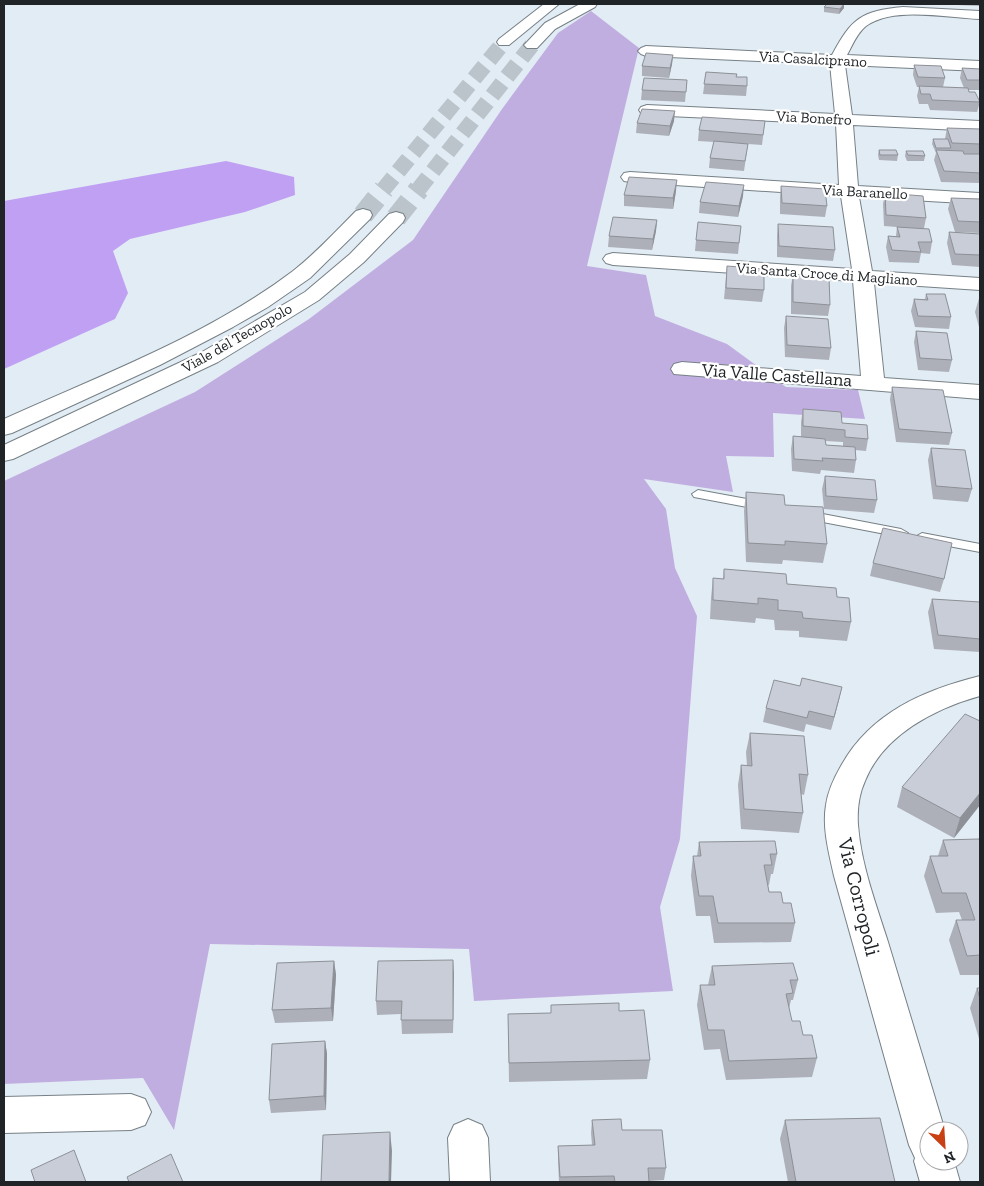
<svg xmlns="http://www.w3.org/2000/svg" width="984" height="1186" font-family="'Zilla Slab',serif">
<rect width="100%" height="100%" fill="#e2ecf4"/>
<path fill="#c1aee1" d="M591,11L639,48L587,266L646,275L655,316L727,344L786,387L858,390L865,419L773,413L774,457L726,456L733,492L644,479L666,509L675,568L697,616L680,839L660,907L673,991L474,1001L469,949L210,944L174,1130L143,1078L4,1084V481L195,392L309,319L413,240L502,109L558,33Z"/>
<path fill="#c0a0f3" d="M226,161L294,177L295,195L245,212L130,239L113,251L128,293L115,319L4,369V201Z"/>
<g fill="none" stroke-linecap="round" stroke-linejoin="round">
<g stroke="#bbc4cb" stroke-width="16" stroke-dasharray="16 8" stroke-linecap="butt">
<path d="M383,190L504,42"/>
<path d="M418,190L532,45"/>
</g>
<g stroke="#bbc4cb" stroke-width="21" stroke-dasharray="21 11" stroke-linecap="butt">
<path d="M363,215L384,189"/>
<path d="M396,218L419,189"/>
</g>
<g stroke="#768086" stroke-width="2">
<g id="lane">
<path d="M698,490L763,502L769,506L763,510L694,497L692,494Z"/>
<path d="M807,511L901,529L908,533L901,537L802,518L801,515Z"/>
<path d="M922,533L980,544V552L917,540L915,537Z"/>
</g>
</g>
<g stroke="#768086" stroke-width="2">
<g id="street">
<path d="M903,7L980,11V19C948,18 893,6 866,26C857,33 852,46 847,55L980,61V71L845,65L852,115L980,121V131L853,125L858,186L980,193V204L859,197L872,271L980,278V290L874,283L884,378L980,385V399L674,374L671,369L674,364L682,362L861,376L853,281L613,265L606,263L603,259L606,255L613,253L852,269L841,196L630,182L624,181L621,177L624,173L630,172L839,185L836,124L647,115L641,113L639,110L641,107L647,105L835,114L830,64L646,56L641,54L638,51L641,48L646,46L832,55C852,18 861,11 903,7Z"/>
<path d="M131,1094L145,1099L151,1112L145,1125L131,1130L4,1133V1097Z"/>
<path d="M468,1119L482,1125L488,1138L490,1182H450L448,1138L454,1125Z"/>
</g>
</g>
<g stroke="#768086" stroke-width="2">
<path id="secondary" d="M980,676V696C936,708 883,735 865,781C859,794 857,810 858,825C861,865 876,904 888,942C907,1005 926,1068 945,1131H929V1161H954L960,1182H920L914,1161L915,1158L909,1145L834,876C829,853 822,828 826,805C828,791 834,778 841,766C870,713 924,690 980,676Z"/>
</g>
<g stroke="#768086" stroke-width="2">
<g id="highway">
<path d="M544,4H559L509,45H499L497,42L499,39Z"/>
<path d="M580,4H597L595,7L555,29L537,48H527L524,45L527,42L545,23Z"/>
<path d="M363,209L370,211L372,215L370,219L310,278L268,307L233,327L160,365L12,433L4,435V419C101,375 207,336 293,271C316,253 336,231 356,211Z"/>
<path d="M396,212L403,214L405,218L403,222L364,262L319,300L218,362L13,459L4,461V445L202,352L305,292L350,254L389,214Z"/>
</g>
</g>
<use href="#lane" fill="#fff" fill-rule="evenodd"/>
<use href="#street" fill="#fff" fill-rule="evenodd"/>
<use href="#secondary" fill="#fff" fill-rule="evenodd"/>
<use href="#highway" fill="#fff" fill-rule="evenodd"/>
</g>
<g fill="#adb0b9" fill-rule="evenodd">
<path d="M844,4V8L839,14L824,12V7Z"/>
<path d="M955,4H980V6L956,5Z"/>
<path d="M673,55L672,64L669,78L642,76V66Z"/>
<path d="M914,65L945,78L943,87L964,88L960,78L962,68L980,69V90H968L969,92L980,102L977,112L930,110L928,104H919L917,96L919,87H917L913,75Z"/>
<path d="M706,72L747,86L746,96L703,94Z"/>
<path d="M687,80L685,102L641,100L642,90Z"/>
<path d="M674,121L669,136L636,133L637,123Z"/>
<path d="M765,121L762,145L748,144L744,171L709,168L710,158L714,142L698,141L699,130Z"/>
<path d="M947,128L980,129V183L941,182L934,160L936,153L932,144L933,139H945Z"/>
<path d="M879,150L898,155L897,161L879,160L878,155Z"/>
<path d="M906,151L925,156L924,161H907L905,156Z"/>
<path d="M781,186L827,206L825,217L780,214V197Z"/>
<path d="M676,191L673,209L624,206V195Z"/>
<path d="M885,193L926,218L924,228L932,242L930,254L921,253L919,263L889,262L886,247L888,236H896L897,227L884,226L883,204Z"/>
<path d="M743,196L738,217L699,213L700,202Z"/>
<path d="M951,198L980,199V233L955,232L948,209Z"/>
<path d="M657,220L656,231L652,250L608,247L609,236Z"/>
<path d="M778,224L835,250L833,261L777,257V235Z"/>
<path d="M741,226L738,254L695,251L696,240Z"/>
<path d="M949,232L980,234V267L952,265L947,243Z"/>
<path d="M727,266L764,290L762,302L724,299Z"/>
<path d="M793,274L830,305L828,316L791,314V286Z"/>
<path d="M926,294L951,317L949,329L915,327L911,311L914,299H925Z"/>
<path d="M980,295V331L975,312Z"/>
<path d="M786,316L831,348L829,360L785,357L784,328Z"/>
<path d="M916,331L952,360L949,372L918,370L914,342Z"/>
<path d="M892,387L952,433L949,445L896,442L890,399Z"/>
<path d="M803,409L842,423L868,439L866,451L855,450L856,460L854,473L821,470L820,474L792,471L791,449L793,436L801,437V422ZM825,441L843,442V446L826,445Z"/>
<path d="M931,448L972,489L968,502L933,499L928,460Z"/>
<path d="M825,476L877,500L874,513L824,509L822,489Z"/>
<path d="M746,492L785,505L827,544L823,563L783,560L782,564L746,562L744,511Z"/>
<path d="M873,563L944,579L940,592L870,576Z"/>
<path d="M724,569L787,584L837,597L851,622L847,641L799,637V631L775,630L774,620L756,618L755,623L710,619L711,598L713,578L723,579Z"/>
<path d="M932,599L980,602V652L934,649L928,612Z"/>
<path d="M800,686L842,687L831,730L806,724L804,732L763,722L766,708Z"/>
<path d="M980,721V805L954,838L897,807L902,787Z"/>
<path d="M750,733L808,775L804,795L801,794L803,813L799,833L741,829L738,785L741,765L747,766L746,752Z"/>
<path d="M943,840L980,842V975H960L949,940L956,920H962L959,912L936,913L924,876L930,856H938Z"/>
<path d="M699,842L777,854L773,874H771L769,885H768L769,892L783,903L795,923L791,942L714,943L710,916H696L691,876L693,856H697Z"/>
<path d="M453,960V1033L402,1034L401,1014L377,1015L376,1001Z"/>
<path d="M334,961L336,975L333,1021L275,1023L272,1010Z"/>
<path d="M712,966L798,980L793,1000H791L789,1009L792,1021L803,1035L817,1058L812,1077L726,1080L720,1049L704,1050L697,1005L700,985H708Z"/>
<path d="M977,988H980V1042L970,1008Z"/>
<path d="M551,1005L619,1011L650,1060L647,1079L509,1082L508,1014L551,1013Z"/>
<path d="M325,1041L327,1054L326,1110L271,1113L269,1100Z"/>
<path d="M592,1120L666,1168L664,1180L649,1181V1182H559L558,1159V1146L592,1145L591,1133Z"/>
<path d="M785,1120L895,1182H788L780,1139Z"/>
</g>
<g fill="#8d9096">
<path d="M844,4V8L839,14L840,9Z"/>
<path d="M673,55L672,64L669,78L670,68Z"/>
<path d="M675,111L674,121L669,136L670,126Z"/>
<path d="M677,180L676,191L673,209V198Z"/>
<path d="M744,185L743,196L738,217L739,206Z"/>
<path d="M657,220L656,231L652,250L653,239Z"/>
<path d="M842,687L839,700L831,730L834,717Z"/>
<path d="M980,793V805L954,838L960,818Z"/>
<path d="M453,960L454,974L453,1033Z"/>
<path d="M334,961L336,975L333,1021L331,1008Z"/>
<path d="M325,1041L327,1054L326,1110L324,1096Z"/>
<path d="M390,1132L392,1151L391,1182H389Z"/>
</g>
<g fill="#c9cdd7" stroke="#8d9096">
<path d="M827,4H844L840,9L824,7Z"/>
<path d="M646,53L673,55L670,68L642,66Z"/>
<path d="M914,65L941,66L945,78L918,77Z"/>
<path d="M962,68L980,69V80H967Z"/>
<path d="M706,72L737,74L736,77H747V86L704,84Z"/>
<path d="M644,78L687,80L686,92L642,90Z"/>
<path d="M919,86L968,88L969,92H975L980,102L932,100L930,94H921Z"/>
<path d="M642,109L675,111L670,126L637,123Z"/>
<path d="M702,117L765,121L763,135L699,130Z"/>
<path d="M947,128L980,129V144L952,143Z"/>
<path d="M933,139H948L951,148H936Z"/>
<path d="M714,141L748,144L745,161L710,158Z"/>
<path d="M879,150H896L898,155H880Z"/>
<path d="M936,150L963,151L964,154H980V173L944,171Z"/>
<path d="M906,151H923L925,156L908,155Z"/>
<path d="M629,177L677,180L673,198L624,195Z"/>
<path d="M706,182L744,185L739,206L700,202Z"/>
<path d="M781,186L825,189L827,206L782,203Z"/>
<path d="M885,193L923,196L926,218L886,215Z"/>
<path d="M951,198L980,199V222L958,221Z"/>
<path d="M613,217L657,220L653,239L609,236Z"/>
<path d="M698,222L741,226L739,243L696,240Z"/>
<path d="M778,224L833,227L835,250L779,246Z"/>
<path d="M897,227L929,229L932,242H918L921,252L892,250L888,236L900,237Z"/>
<path d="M949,232L980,234V255L955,254Z"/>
<path d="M727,266L764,269V290L726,288Z"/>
<path d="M793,274L829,277L830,305L793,302Z"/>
<path d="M926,294H945L951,317L918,316L914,299L928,300Z"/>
<path d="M786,316L828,319L831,348L787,345Z"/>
<path d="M916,331L947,333L952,360L920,358Z"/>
<path d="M892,387L943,390L952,433L899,429Z"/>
<path d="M803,409L841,412L842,423L867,425L868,439L845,437V430L803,426Z"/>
<path d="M793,436L825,439L826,445L855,447L856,460L822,458L823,461L794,459Z"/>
<path d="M931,448L965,450L972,489L936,486Z"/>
<path d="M825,476L875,480L877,500L826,496Z"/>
<path d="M746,492L784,495L785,505L823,507L827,544L785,541V545L748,543Z"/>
<path d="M883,528L952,543L944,579L873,563Z"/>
<path d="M724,569L786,574L787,584L836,588L837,597L849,598L851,622L803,618L802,612L778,610V600L758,598V604L713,600V578L724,579Z"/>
<path d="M932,599L980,602V639L938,635Z"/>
<path d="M802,678L842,687L834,717L809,711L807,718L766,708L774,680L800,686Z"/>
<path d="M965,714L980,721V793L960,818L902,787Z"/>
<path d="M750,733L804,736L808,775L799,774L803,813L744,809L741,765L752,766Z"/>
<path d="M979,839L980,842V955L967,956L956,920H975L966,893H942L930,856H948L943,840Z"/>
<path d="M775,841L777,854H770L772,865H764L769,892H781L783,903H791L795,923H718L713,896H699L693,856H701L699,842Z"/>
<path d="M453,960V1020H401L402,1001H376L378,961Z"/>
<path d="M334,961L331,1008L272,1010L277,963Z"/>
<path d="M793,963L798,980H790L793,993L786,994L792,1021H800L803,1035H812L817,1058L729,1061L724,1030H708L700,985H715L712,966Z"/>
<path d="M977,988H980V999Z"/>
<path d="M619,1003V1011L644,1010L650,1060L509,1063L508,1014L551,1013V1005Z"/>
<path d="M325,1041L324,1096L269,1100L272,1044Z"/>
<path d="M880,1118L895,1182H796L785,1120Z"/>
<path d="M621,1119L622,1130H662L666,1168H648L649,1182H615L614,1176L560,1177L558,1146L595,1145L592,1120Z"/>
<path d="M390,1132L389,1182H321L323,1135Z"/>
<path d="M74,1150L86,1182H35L31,1170Z"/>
<path d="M171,1154L183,1182H129L127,1177Z"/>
</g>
<g text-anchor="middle" stroke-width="4.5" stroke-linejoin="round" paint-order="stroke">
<g font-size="15" fill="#202427" stroke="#fff">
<text transform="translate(813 59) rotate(3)" y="5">Via Casalciprano</text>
<text transform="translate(814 118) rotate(3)" y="5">Via Bonefro</text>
<text transform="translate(865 192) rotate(3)" y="5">Via Baranello</text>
<text transform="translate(827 274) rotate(4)" y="5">Via Santa Croce di Magliano</text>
<text transform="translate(237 338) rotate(-30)" y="5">Viale del Tecnopolo</text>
</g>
<g font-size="18" fill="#202427" stroke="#fff">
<text transform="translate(777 375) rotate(4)" y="6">Via Valle Castellana</text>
</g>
<g font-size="21" fill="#202427" stroke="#fff">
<text transform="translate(859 897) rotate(76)" y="7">Via Corropoli</text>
</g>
</g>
<rect width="984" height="1186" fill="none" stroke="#202427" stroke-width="10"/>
<g transform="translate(944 1146) rotate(155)"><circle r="24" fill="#ffffff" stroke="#a6a7a9"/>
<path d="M0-4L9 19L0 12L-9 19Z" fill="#c84013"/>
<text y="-8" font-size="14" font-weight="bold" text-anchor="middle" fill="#202427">N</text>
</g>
</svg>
